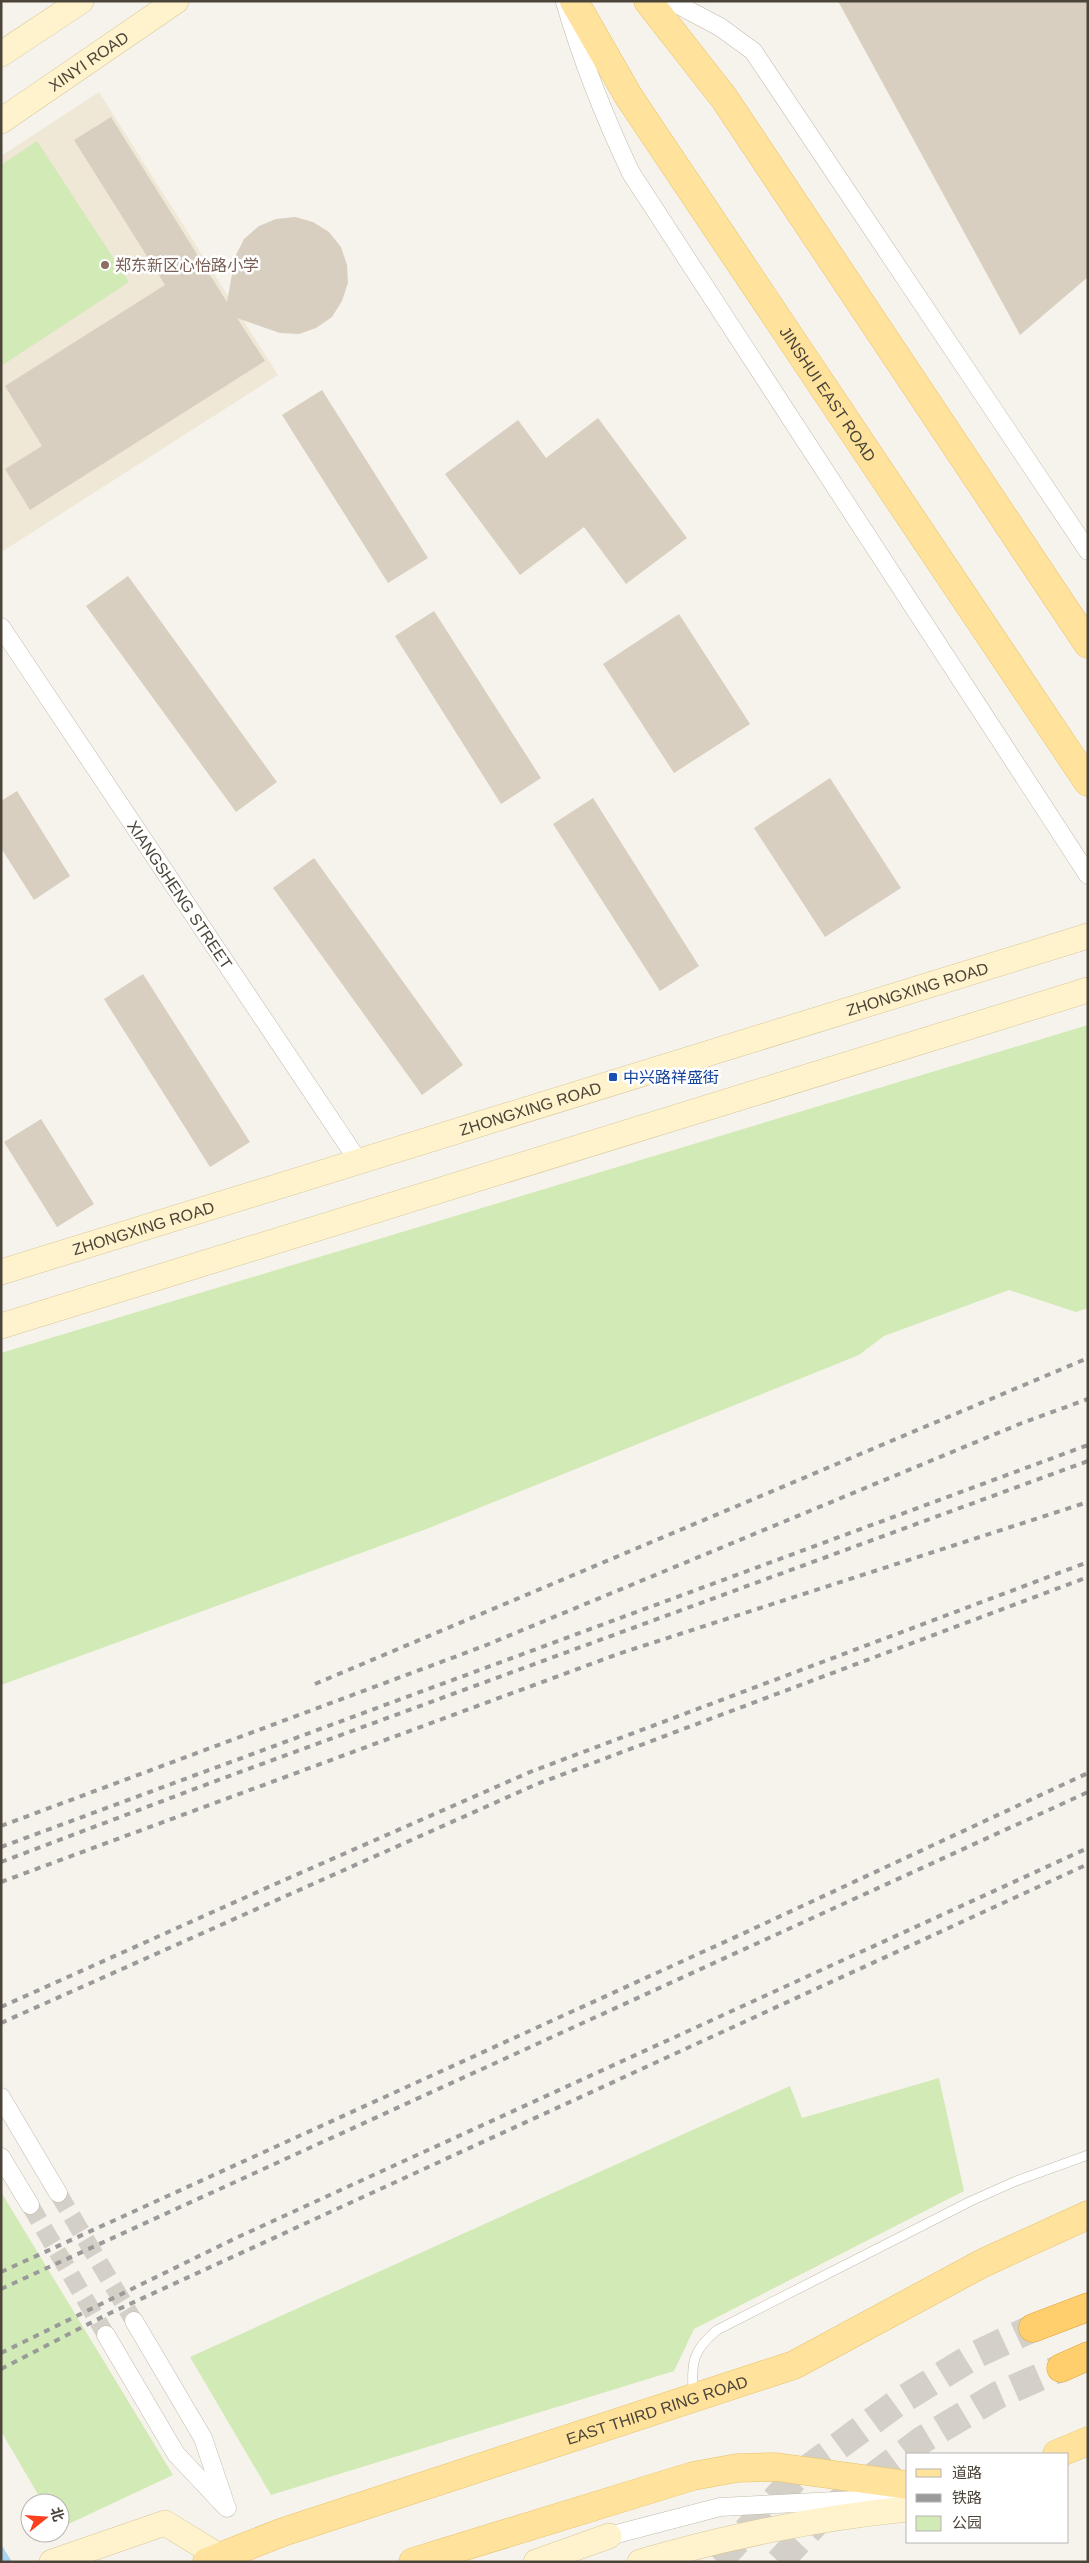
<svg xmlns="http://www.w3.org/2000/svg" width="1089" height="2563" font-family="Arial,'Noto Sans SC',sans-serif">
<rect width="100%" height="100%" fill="#f6f3ec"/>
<path fill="#efe8d6" d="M99,92L278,375L3,551L1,548V156Z"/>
<g fill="#d2eab5">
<path d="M37,141L129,282L1,366V165Z"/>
<path d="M1088,1025V1308L1076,1312L1009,1290L884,1336L859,1355L429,1528L1,1685V1353Z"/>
<path d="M939,2078L964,2191L694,2329L674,2371L271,2495L190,2357L790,2086L802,2118Z"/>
<path d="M1,2192L173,2475L60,2528V2503H43L1,2431Z"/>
</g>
<path fill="#a9d4f2" d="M1,2544L12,2562H1Z"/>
<g fill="#d8cfc1">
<path d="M838,1H1088V277L1020,335Z"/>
<path d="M111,117L227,302L235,257L244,239L259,226L276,219L295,217L313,222L329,232L341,247L347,265L348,283L342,301L332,317L316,328L299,334L280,333L237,318L265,361L30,510L5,469L42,446L5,386L165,285L74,140Z"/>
<path d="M322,390L428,558L388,583L282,415Z"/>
<path d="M598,418L687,538L626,584L584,527L520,575L445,474L518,420L546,458Z"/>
<path d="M128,576L277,782L236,812L86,606Z"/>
<path d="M434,611L541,778L501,804L395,636Z"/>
<path d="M679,614L750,724L674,773L603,664Z"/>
<path d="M830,778L901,888L825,937L754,828Z"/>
<path d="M17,791L70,876L34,900L1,848V801Z"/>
<path d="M593,798L699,966L660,991L553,824Z"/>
<path d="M314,858L463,1065L422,1095L273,888Z"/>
<path d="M143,974L250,1142L210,1167L104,999Z"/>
<path d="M41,1119L94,1204L57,1227L4,1142Z"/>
</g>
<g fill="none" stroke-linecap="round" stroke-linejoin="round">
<g stroke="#d4d0c8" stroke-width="18" stroke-dasharray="18 9" stroke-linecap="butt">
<path d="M58,2193L134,2321"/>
<path d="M30,2205L106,2335"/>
</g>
<g stroke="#d4d0c8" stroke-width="28" stroke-dasharray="28 14" stroke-linecap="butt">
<path d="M718,2562L795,2478L897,2403L975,2355L1033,2328"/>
<path d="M779,2562L826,2512L922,2440L998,2395L1061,2368"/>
</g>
<g stroke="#c2bbae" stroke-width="10">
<path id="lane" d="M693,2395C692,2362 691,2352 717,2330L971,2201L1016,2181L1088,2155"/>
</g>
<g stroke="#c2bbae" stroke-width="19">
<g id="street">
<path d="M671,1L720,27L753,51L1088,551"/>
<path d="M565,2C583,64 603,114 631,173L1088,875"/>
<path id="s1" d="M1,627L359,1162"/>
<path d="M1,2097L58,2193"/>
<path d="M1,2157L30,2205"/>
<path d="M134,2321L203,2438L225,2503"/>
<path d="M106,2335L176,2454L227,2508"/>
<path d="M609,2536L720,2507L855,2500L908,2494"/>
</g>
</g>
<g stroke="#d6c79b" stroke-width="26">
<g id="secondary">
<path d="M1,54L81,1"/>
<path id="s2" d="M1,121L176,1"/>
<path id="s3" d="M1,1272L1088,936"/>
<path d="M1,1326L1088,990"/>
<path d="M52,2562L165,2523L219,2556"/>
<path d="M536,2562L609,2536"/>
<path d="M640,2562C730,2536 814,2518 908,2509"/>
</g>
</g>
<g stroke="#e6c16a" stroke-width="29">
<g id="primary">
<path id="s4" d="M574,1L629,97L1088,782"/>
<path d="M648,1L724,98L1088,644"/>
<path d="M1057,2454L1088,2441"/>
<path id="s5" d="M207,2562L283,2532L794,2365L983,2263L1088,2215"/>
<path d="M413,2562L693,2476L737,2468L776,2467L908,2485"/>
</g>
</g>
<g stroke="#e0a43c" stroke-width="29">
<g id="highway">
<path d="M1033,2328L1088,2307"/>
<path d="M1061,2368L1088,2356"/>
</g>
</g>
<use href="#lane" stroke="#fff" stroke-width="9"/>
<use href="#street" stroke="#fff" stroke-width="18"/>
<use href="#secondary" stroke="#fff3cd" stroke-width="25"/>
<use href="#primary" stroke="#ffe39c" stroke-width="28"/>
<use href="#highway" stroke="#ffcf6e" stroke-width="28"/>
<g stroke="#9a9a9a" stroke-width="4" stroke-dasharray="6 6" stroke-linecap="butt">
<path d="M315,1684L1088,1358"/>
<path d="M1,1826L484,1646L1022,1423L1088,1399"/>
<path d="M1,1847L1088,1445"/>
<path d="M1,1862L221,1779L1088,1461"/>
<path d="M1,1882L618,1654L1088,1502"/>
<path d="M1,2007L273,1885L530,1772L1088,1562"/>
<path d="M1,2023L537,1784L1088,1577"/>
<path d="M1,2272L742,1934L1088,1773"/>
<path d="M1,2289L1088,1792"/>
<path d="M1,2353L238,2237L1088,1848"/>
<path d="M1,2369L106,2315L1088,1864"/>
</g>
</g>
<circle fill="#8d6e63" stroke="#fff" stroke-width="2" cx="105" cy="265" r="5"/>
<rect fill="#1a4fb4" stroke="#fff" stroke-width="2" x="608" y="1072" width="10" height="10" rx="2.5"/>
<g text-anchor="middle" stroke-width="5" stroke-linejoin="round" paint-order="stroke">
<g font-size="16" fill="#4b4439" stroke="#fff">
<text dy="6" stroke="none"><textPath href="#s2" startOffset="106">XINYI ROAD</textPath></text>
<text dy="6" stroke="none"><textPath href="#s4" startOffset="468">JINSHUI EAST ROAD</textPath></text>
<text dy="6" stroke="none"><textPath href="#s1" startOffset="322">XIANGSHENG STREET</textPath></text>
<text dy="6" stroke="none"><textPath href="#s3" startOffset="959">ZHONGXING ROAD</textPath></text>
<text dy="6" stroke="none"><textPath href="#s3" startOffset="554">ZHONGXING ROAD</textPath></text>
<text dy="6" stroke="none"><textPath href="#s3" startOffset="149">ZHONGXING ROAD</textPath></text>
<text dy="6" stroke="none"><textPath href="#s5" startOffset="475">EAST THIRD RING ROAD</textPath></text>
</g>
<g font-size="16" fill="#785e54" stroke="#fff" text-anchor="start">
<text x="115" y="271">郑东新区心怡路小学</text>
</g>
<g font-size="16" fill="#164399" stroke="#fff" text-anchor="start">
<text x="623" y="1083">中兴路祥盛街</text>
</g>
</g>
<rect width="1089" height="2563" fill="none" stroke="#4b4439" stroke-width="5"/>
<rect x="906" y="2453" width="162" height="90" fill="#ffffff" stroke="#b7b4b0"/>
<rect x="916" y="2469" width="25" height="8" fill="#ffe39c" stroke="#b7b4b0"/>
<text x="952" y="2478" font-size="15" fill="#4b4439">道路</text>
<rect x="916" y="2494" width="25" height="8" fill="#9a9a9a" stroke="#b7b4b0"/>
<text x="952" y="2503" font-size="15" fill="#4b4439">铁路</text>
<rect x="916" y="2516" width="25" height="15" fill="#d2eab5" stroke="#b7b4b0"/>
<text x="952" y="2528" font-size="15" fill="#4b4439">公园</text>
<g transform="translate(45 2518) rotate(73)"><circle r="24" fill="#ffffff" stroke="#b7b4b0"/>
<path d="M0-4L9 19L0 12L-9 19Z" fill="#fc3f1d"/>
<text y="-8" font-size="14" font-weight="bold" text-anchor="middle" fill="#4b4439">北</text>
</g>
</svg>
